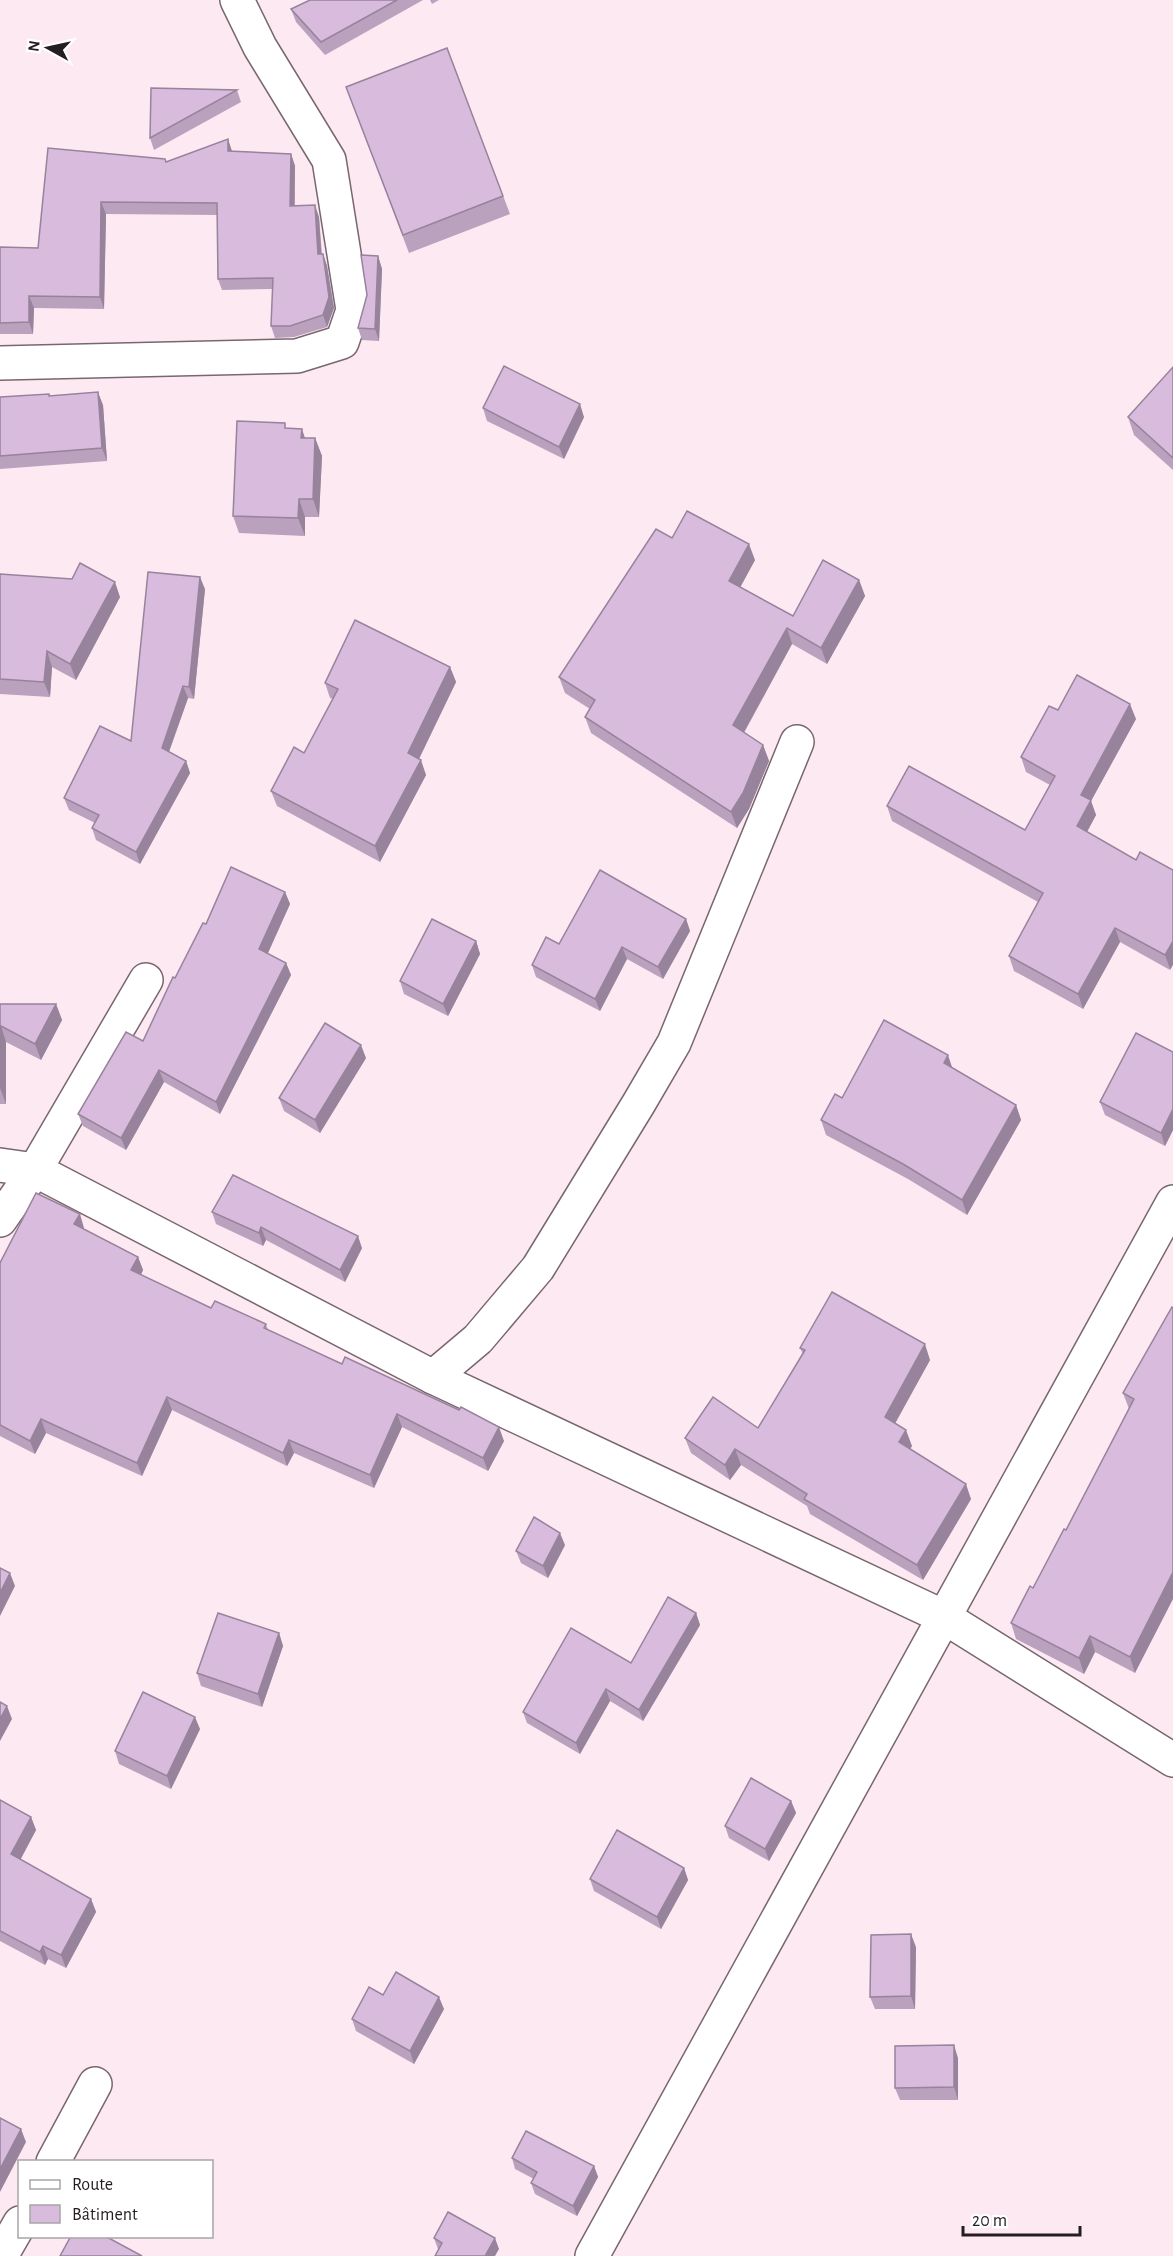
<svg xmlns="http://www.w3.org/2000/svg" width="1173" height="2256" font-family="'Alegreya Sans',sans-serif">
<rect width="100%" height="100%" fill="#fde9f2"/>
<g fill="none" stroke-linecap="round" stroke-linejoin="round">
<g stroke="#78676f" stroke-width="36">
<g id="minor">
<path d="M0,363L297,356L342,342L353,310L329,160L260,47L237,0"/>
<path d="M0,1165L35,1170L433,1377L944,1617L1173,1760"/>
<path d="M0,1220L35,1170L146,980"/>
<path d="M433,1377L478,1339L538,1268L639,1103L674,1043L797,742"/>
<path d="M53,2162L95,2084"/>
<path d="M1,2256L20,2223"/>
<path d="M592,2256L1173,1202"/>
</g>
</g>
<use href="#minor" stroke="#fff" stroke-width="33"/>
</g>
<g fill="#baa1be">
<path d="M310,0H423L325,55L296,22L291,9Z"/>
<path d="M430,0H439L432,4Z"/>
<path d="M447,48L510,214L409,253L346,87Z"/>
<path d="M237,90L241,102L154,150L150,138Z"/>
<path d="M48,148L166,162L232,151V152L291,154L295,166V206L319,217L322,254H323L327,266L334,308L327,327L294,337L275,338L271,326L273,289L222,290L218,279L217,215L106,214L104,309L34,308L33,334H0V247L38,248Z"/>
<path d="M378,256L382,269L379,341L362,340L358,328Z"/>
<path d="M1173,367V470L1134,435L1128,417Z"/>
<path d="M49,396L103,405L107,461L0,469V397Z"/>
<path d="M483,408L584,417L564,459L487,421Z"/>
<path d="M287,428L305,438H315L322,456L319,517H305V536L239,533L233,516Z"/>
<path d="M672,538L755,560L740,587L793,616L859,580L865,596L827,664L792,644L744,733L763,745L769,761L749,809L737,828L591,733L585,717L590,709L565,693L559,677Z"/>
<path d="M0,574L120,597L76,680L52,667L50,697L0,694Z"/>
<path d="M205,589L194,699L188,698L169,752L186,761L190,773L140,864L96,840L92,828L95,823L69,810L64,798L131,741Z"/>
<path d="M450,667L456,682L419,759L426,775L380,862L277,806L271,791L304,753L333,699L330,698L325,683Z"/>
<path d="M1058,710L1136,719L1091,801L1096,815L1087,832L1136,860L1170,970L1120,942L1083,1009L1014,971L1009,956L1038,902L892,821L887,806L1025,830L1050,785L1026,772L1021,757Z"/>
<path d="M285,892L290,904L267,954L286,963L291,975L220,1114L164,1082L126,1150L83,1126L78,1114L143,1041L175,978L206,924Z"/>
<path d="M686,919L690,931L663,979L627,959L600,1011L536,977L532,965L559,944Z"/>
<path d="M476,941L480,954L448,1016L404,994L400,981Z"/>
<path d="M0,1004H56L62,1020L41,1060L6,1042V1104H0Z"/>
<path d="M1173,1052V1130L1165,1146L1105,1115L1100,1102Z"/>
<path d="M366,1058L320,1133L284,1111L279,1098Z"/>
<path d="M953,1068L1016,1105L1021,1120L967,1215L908,1179L826,1135L821,1120L842,1098Z"/>
<path d="M212,1212L362,1248L345,1282L266,1240L263,1246L216,1224Z"/>
<path d="M84,1228V1229L138,1257L143,1270L141,1275L211,1308L266,1324L268,1330L504,1441L488,1471L402,1427L374,1488L294,1453L287,1466L172,1410L142,1476L46,1433L35,1454L0,1436V1263Z"/>
<path d="M1172,1307L1135,1673L1095,1652L1084,1674L1016,1639L1011,1623L1033,1588L1066,1530L1129,1409L1123,1393Z"/>
<path d="M800,1348L930,1360L895,1424L912,1446L910,1449L971,1499L923,1580L810,1514L807,1506L741,1465L730,1480L691,1453L685,1438L758,1428L803,1354Z"/>
<path d="M565,1545L548,1578L521,1563L516,1551Z"/>
<path d="M696,1613L700,1625L643,1721L610,1701L580,1754L527,1723L523,1712L631,1663Z"/>
<path d="M279,1633L283,1646L262,1707L201,1686L197,1673Z"/>
<path d="M200,1729L171,1789L119,1764L115,1751Z"/>
<path d="M0,1800L31,1817L36,1830L20,1860L91,1899L96,1912L66,1968L48,1959L45,1965L0,1941Z"/>
<path d="M791,1801L796,1813L769,1861L729,1838L725,1826Z"/>
<path d="M684,1868L688,1880L661,1929L594,1891L590,1879Z"/>
<path d="M916,1947L915,2009H875L870,1997Z"/>
<path d="M383,1995L444,2009L414,2064L356,2031L352,2019Z"/>
<path d="M958,2058V2100H900L895,2088Z"/>
<path d="M512,2158L594,2166L598,2177L577,2216L535,2194L531,2183L534,2179L515,2169Z"/>
<path d="M434,2238L499,2249L439,2250L438,2249Z"/>
</g>
<g fill="#97839b">
<path d="M228,139L232,151V163L228,151Z"/>
<path d="M291,154L295,166L294,217L290,206Z"/>
<path d="M101,202L106,214L104,309L100,297Z"/>
<path d="M315,205L319,217L322,265L318,254Z"/>
<path d="M323,254L327,266L334,308L327,327L323,315Z"/>
<path d="M378,256L382,269L379,341L375,329Z"/>
<path d="M29,296L34,308L33,334L29,322Z"/>
<path d="M98,392L103,405L107,461L102,448Z"/>
<path d="M580,404L584,417L564,459L559,447Z"/>
<path d="M302,429L308,447L301,438Z"/>
<path d="M315,438L322,456L319,517L313,499Z"/>
<path d="M299,499L305,517V536L298,518Z"/>
<path d="M749,544L755,560L735,597L729,581Z"/>
<path d="M200,577L205,589L194,699L189,687Z"/>
<path d="M859,580L865,596L827,664L821,648Z"/>
<path d="M115,582L120,597L76,680L70,664Z"/>
<path d="M787,628L792,644L739,741L733,725Z"/>
<path d="M47,651L52,667L50,697L44,682Z"/>
<path d="M450,667L456,682L414,769L408,753Z"/>
<path d="M183,686L188,698L166,760L162,748Z"/>
<path d="M1130,704L1136,719L1091,801L1096,815L1082,841L1077,826L1081,795Z"/>
<path d="M763,745L769,761L749,809L737,828L731,812Z"/>
<path d="M421,760L426,775L380,862L375,846Z"/>
<path d="M186,761L190,773L140,864L136,852Z"/>
<path d="M285,892L290,904L264,962L259,949Z"/>
<path d="M686,919L690,931L663,979L658,967Z"/>
<path d="M1115,928L1120,942L1083,1009L1078,994Z"/>
<path d="M476,941L480,954L448,1016L443,1004Z"/>
<path d="M1173,941V965L1170,970L1165,955Z"/>
<path d="M622,947L627,959L600,1011L595,999Z"/>
<path d="M286,963L291,975L220,1114L216,1102Z"/>
<path d="M56,1004L62,1020L41,1060L35,1044Z"/>
<path d="M1,1026L6,1042V1104L0,1088Z"/>
<path d="M361,1045L366,1058L320,1133L315,1120Z"/>
<path d="M948,1055L953,1070L944,1063Z"/>
<path d="M159,1070L164,1082L126,1150L121,1138Z"/>
<path d="M1016,1105L1021,1120L967,1215L962,1200Z"/>
<path d="M1173,1109V1130L1165,1146L1161,1133Z"/>
<path d="M80,1214L84,1228L79,1238L74,1224Z"/>
<path d="M261,1227L266,1240L263,1246L259,1233Z"/>
<path d="M358,1236L362,1248L345,1282L340,1270Z"/>
<path d="M138,1257L143,1270L136,1284L131,1270Z"/>
<path d="M925,1344L930,1360L890,1432L885,1417Z"/>
<path d="M167,1397L172,1410L142,1476L137,1463Z"/>
<path d="M397,1414L402,1427L374,1488L370,1475Z"/>
<path d="M41,1419L46,1433L35,1454L30,1441Z"/>
<path d="M499,1427L504,1441L488,1471L483,1458Z"/>
<path d="M906,1430L912,1446L904,1458L899,1442Z"/>
<path d="M289,1440L294,1453L287,1466L283,1453Z"/>
<path d="M735,1449L741,1465L730,1480L725,1465Z"/>
<path d="M966,1484L971,1499L923,1580L917,1565Z"/>
<path d="M560,1533L565,1545L548,1578L543,1566Z"/>
<path d="M1173,1572V1599L1135,1673L1130,1657Z"/>
<path d="M10,1573L15,1586L0,1616V1593Z"/>
<path d="M696,1613L700,1625L643,1721L639,1710Z"/>
<path d="M279,1633L283,1646L262,1707L258,1694Z"/>
<path d="M1090,1636L1095,1652L1084,1674L1079,1658Z"/>
<path d="M606,1689L610,1701L580,1754L576,1743Z"/>
<path d="M7,1706L12,1719L0,1741V1719Z"/>
<path d="M195,1717L200,1729L171,1789L167,1776Z"/>
<path d="M791,1801L796,1813L769,1861L765,1849Z"/>
<path d="M31,1817L36,1830L16,1868L11,1854Z"/>
<path d="M684,1868L688,1880L661,1929L657,1917Z"/>
<path d="M91,1899L96,1912L66,1968L61,1955Z"/>
<path d="M911,1934L916,1947L915,2009L911,1996Z"/>
<path d="M43,1946L48,1959L45,1965L40,1952Z"/>
<path d="M439,1997L444,2009L414,2064L410,2051Z"/>
<path d="M954,2045L958,2058V2100L954,2087Z"/>
<path d="M21,2129L26,2142L0,2192V2169Z"/>
<path d="M594,2166L598,2177L577,2216L573,2206Z"/>
<path d="M495,2238L499,2249L495,2256H485Z"/>
</g>
<g fill="#d8bbdd" stroke="#97839b" stroke-width="1.5">
<path d="M310,0H397L321,42L291,9Z"/>
<path d="M447,48L503,196L403,235L346,87Z"/>
<path d="M151,88L237,90L150,138Z"/>
<path d="M228,139V151L291,154L290,206L315,205L318,254H323L329,297L323,315L290,326H271L273,278L218,279L217,203L101,202L100,297L29,296V322L0,323V247L38,248L48,148L165,159L166,162Z"/>
<path d="M361,255L378,256L375,329L358,328L367,295Z"/>
<path d="M504,366L580,404L559,447L483,408Z"/>
<path d="M1173,367V458L1128,417Z"/>
<path d="M98,392L102,448L0,456V397L49,394V396Z"/>
<path d="M237,421L285,423V428L302,429L301,438H315L313,499H299L298,518L233,516Z"/>
<path d="M687,511L749,544L729,581L793,616L823,560L859,580L821,648L787,628L733,725L763,745L743,793L731,812L585,717L595,700L559,677L656,529L672,538Z"/>
<path d="M80,563L115,582L70,664L47,651L44,682L0,679V574L72,579Z"/>
<path d="M148,572L200,577L189,687L183,686L162,748L186,761L136,852L92,828L99,815L64,798L100,726L131,741Z"/>
<path d="M355,620L450,667L408,753L421,760L375,846L271,791L294,747L304,753L338,689L325,683Z"/>
<path d="M1077,675L1130,704L1081,795L1091,800L1077,826L1136,860L1140,852L1173,870V941L1165,955L1115,928L1078,994L1009,956L1043,893L887,806L909,766L1025,830L1055,776L1021,757L1049,706L1058,710Z"/>
<path d="M231,867L285,892L259,949L286,963L216,1102L159,1070L121,1138L78,1114L126,1032L143,1041L173,977L175,978L203,923L206,924Z"/>
<path d="M600,870L686,919L658,967L622,947L595,999L532,965L546,937L559,944Z"/>
<path d="M432,919L476,941L443,1004L400,981Z"/>
<path d="M0,1004H56L35,1044L1,1026L0,1088Z"/>
<path d="M884,1020L948,1055L944,1063L1016,1105L962,1200L903,1164L821,1120L835,1094L842,1098Z"/>
<path d="M325,1023L361,1045L315,1120L279,1098Z"/>
<path d="M1136,1033L1173,1052V1109L1161,1133L1100,1102Z"/>
<path d="M233,1175L358,1236L340,1270L261,1227L259,1233L212,1212Z"/>
<path d="M36,1193L80,1214L74,1224L138,1257L131,1270L211,1308L215,1301L266,1324L264,1328L342,1364L345,1357L459,1410L461,1407L499,1427L483,1458L397,1414L370,1475L289,1440L283,1453L167,1397L137,1463L41,1419L30,1441L0,1425V1263Z"/>
<path d="M832,1292L925,1344L885,1417L906,1430L899,1442L966,1484L917,1565L804,1499L807,1494L735,1449L725,1465L685,1438L713,1397L758,1428L805,1350L800,1348Z"/>
<path d="M1172,1307L1173,1308V1572L1130,1657L1090,1636L1079,1658L1011,1623L1030,1586L1033,1588L1064,1529L1066,1530L1134,1399L1123,1393Z"/>
<path d="M534,1517L560,1533L543,1566L516,1551Z"/>
<path d="M0,1568L10,1573L0,1593Z"/>
<path d="M668,1597L696,1613L639,1710L606,1689L576,1743L523,1712L571,1628L631,1663Z"/>
<path d="M218,1613L279,1633L258,1694L197,1673Z"/>
<path d="M143,1692L195,1717L167,1776L115,1751Z"/>
<path d="M0,1702L7,1706L0,1719Z"/>
<path d="M751,1778L791,1801L765,1849L725,1826Z"/>
<path d="M0,1800L31,1817L11,1854L91,1899L61,1955L43,1946L40,1952L0,1931Z"/>
<path d="M617,1830L684,1868L657,1917L590,1879Z"/>
<path d="M911,1934V1996L870,1997L871,1935Z"/>
<path d="M396,1972L439,1997L410,2051L352,2019L369,1987L383,1995Z"/>
<path d="M954,2045V2087L895,2088V2046Z"/>
<path d="M0,2118L21,2129L0,2169Z"/>
<path d="M526,2131L594,2166L573,2206L531,2183L537,2172L512,2158Z"/>
<path d="M448,2212L495,2238L485,2256H435L442,2243L434,2238Z"/>
<path d="M71,2236H105L142,2256H60Z"/>
</g>
<rect x="18" y="2160" width="195" height="78" fill="#ffffff" stroke="#a8a5a6" stroke-width="1.5"/>
<rect x="30" y="2180" width="30" height="9" fill="#ffffff" stroke="#a8a5a6" stroke-width="1.5"/>
<text x="72" y="2190" font-size="18" fill="#251e21">Route</text>
<rect x="30" y="2205" width="30" height="18" fill="#d8bbdd" stroke="#a8a5a6" stroke-width="1.5"/>
<text x="72" y="2220" font-size="18" fill="#251e21">Bâtiment</text>
<g transform="translate(48 48) rotate(278)" stroke="#ffffff" stroke-width="4.5" paint-order="stroke">
<path d="M0-4.5L10 22L0 15L-10 22Z" fill="#251e21"/>
<text y="-9" font-size="16" font-weight="bold" text-anchor="middle" fill="#251e21">N</text>
</g>
<path d="M963 2226v9h117v-9" fill="none" stroke="#251e21" stroke-width="3"/>
<text x="972" y="2226" font-size="18" fill="#251e21" stroke="#ffffff" stroke-width="4.5" paint-order="stroke">20 m</text>
</svg>
